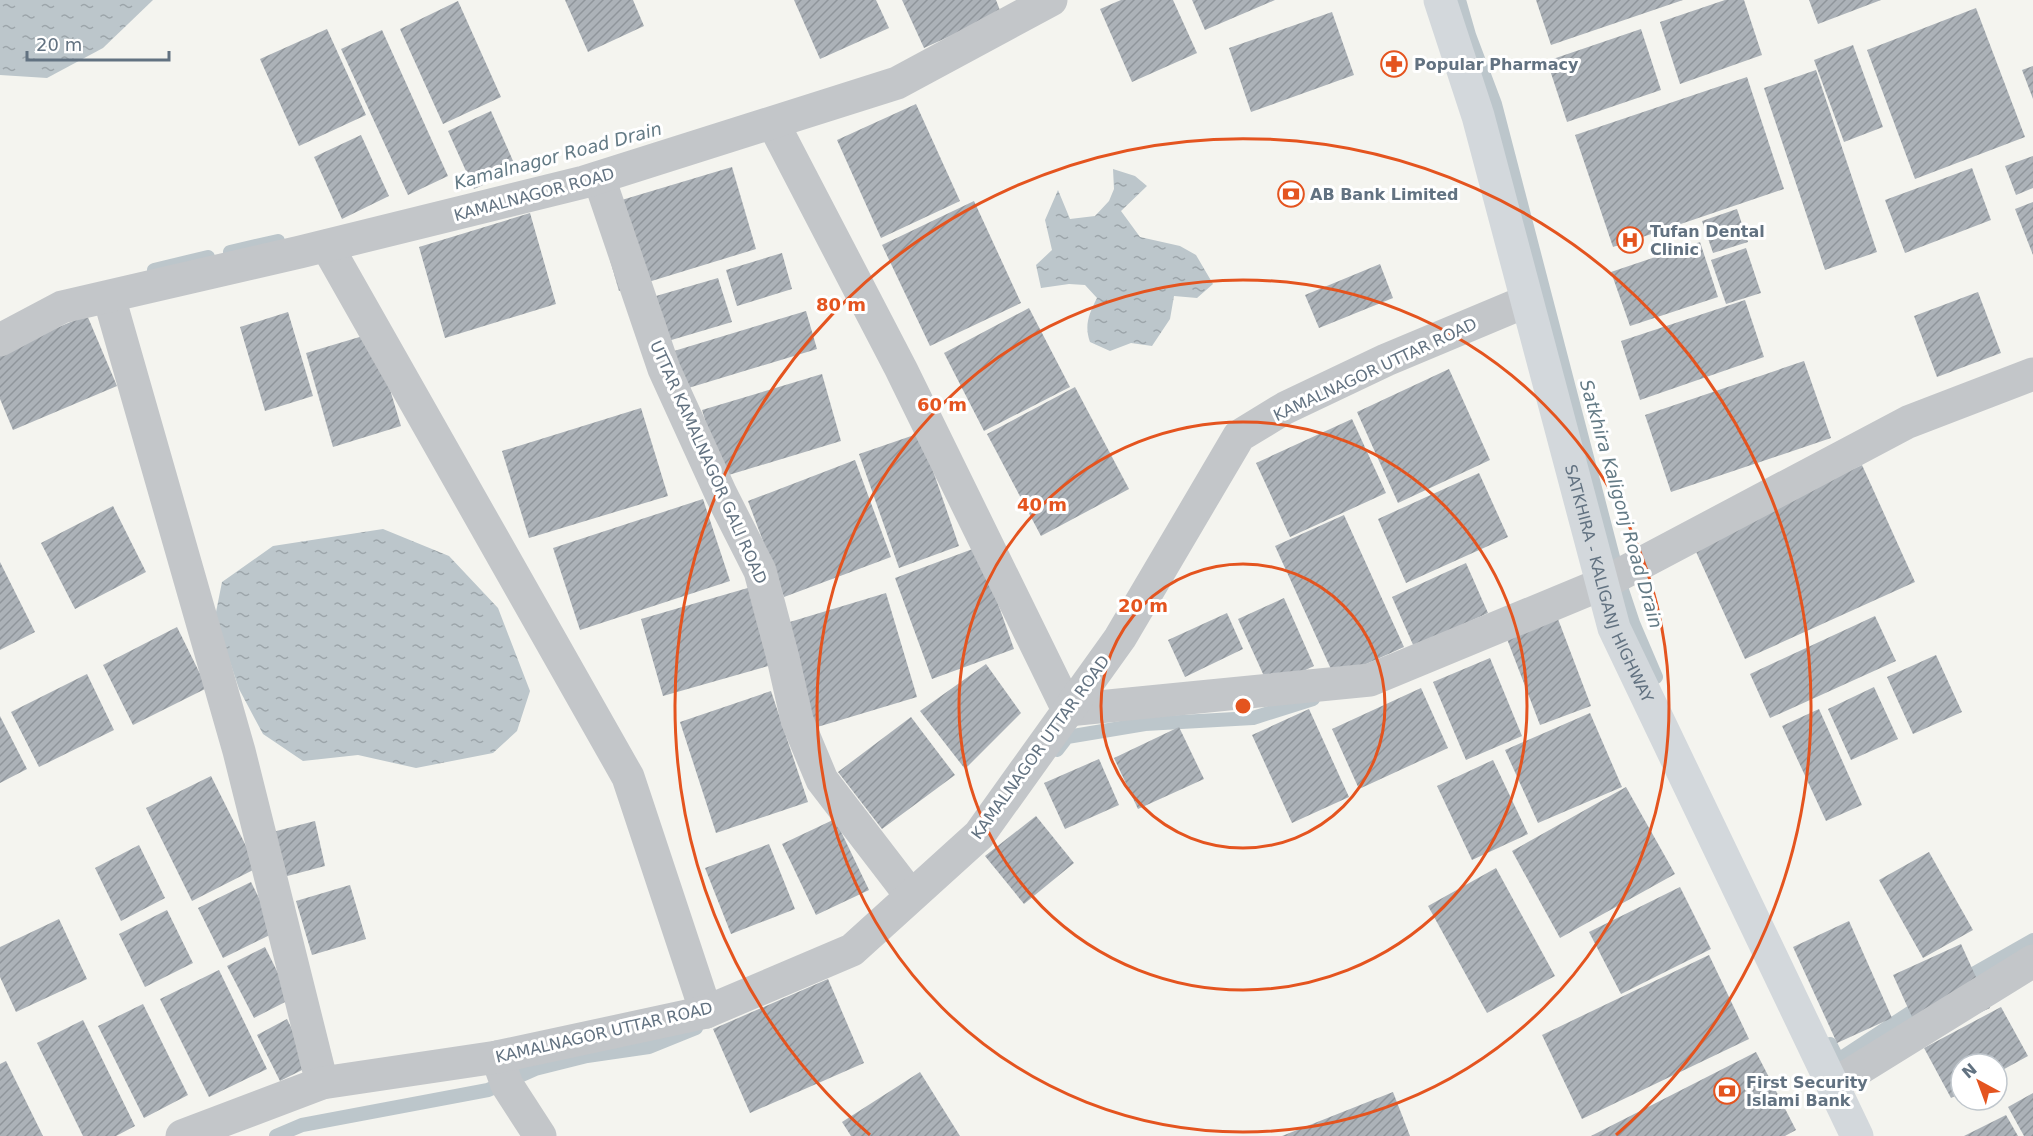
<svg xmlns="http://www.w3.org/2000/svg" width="2033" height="1136" font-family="'DejaVu Sans',sans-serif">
<defs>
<pattern id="water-ripples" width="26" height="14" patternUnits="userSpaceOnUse" patternTransform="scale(1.5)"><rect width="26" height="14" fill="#bcc6cb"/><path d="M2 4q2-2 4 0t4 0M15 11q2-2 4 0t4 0" fill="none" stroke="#9ca5aa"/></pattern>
<pattern id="building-hatch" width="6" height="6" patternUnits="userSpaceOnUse" patternTransform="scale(1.5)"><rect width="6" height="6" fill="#acb2b8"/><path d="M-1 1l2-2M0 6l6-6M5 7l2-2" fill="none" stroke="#8f959b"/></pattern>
</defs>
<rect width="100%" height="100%" fill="#f4f4ef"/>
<g fill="url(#water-ripples)">
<path d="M0,0H153L103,48L47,78L0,75Z"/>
<path d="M1113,169L1135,176L1147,186L1121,211L1140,237L1180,246L1196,255L1213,284L1197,298L1174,296L1170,319L1152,346L1131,343L1110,351L1090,342C1084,325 1089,314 1097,298L1085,285L1069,284L1041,288L1036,265L1052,250L1045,220L1058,190L1070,219L1095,216L1109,201L1114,189Z"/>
<path d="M383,529L449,556L498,608L530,691L517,731L493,753L416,768L358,755L303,761L263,734L239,689L215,617L222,582L273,546Z"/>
</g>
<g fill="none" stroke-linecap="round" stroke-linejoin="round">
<g stroke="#bcc6cb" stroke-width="14">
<path d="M1459,0L1469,35L1495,104L1620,584L1633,623L1656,677"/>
<path d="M230,252L278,241"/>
<path d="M154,270L208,257"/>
<path d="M1057,750L1067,737L1145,724L1253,718L1313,699"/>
<path d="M1959,982L2033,940"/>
<path d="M1830,1044L1838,1060L1925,1003"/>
<path d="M276,1136L302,1125L488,1090L535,1069L587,1056L649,1047L696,1028"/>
</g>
</g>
<g fill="url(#building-hatch)">
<path d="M565,0H633L644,26L588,52Z"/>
<path d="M794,0H876L889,28L820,59Z"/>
<path d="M902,0H996L1001,13L924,48Z"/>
<path d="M1121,0H1173L1197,53L1132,82L1100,9Z"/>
<path d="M1192,0H1275L1205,30Z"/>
<path d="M1536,0H1683L1551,45Z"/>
<path d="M1725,0H1744L1762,55L1680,84L1660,22Z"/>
<path d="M1809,0H1881L1818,24Z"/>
<path d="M458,1L501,97L443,124L400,29Z"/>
<path d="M1976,8L2025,137L1915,179L1867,50Z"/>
<path d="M1332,12L1354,75L1251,112L1229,48Z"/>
<path d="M327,29L366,115L299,146L260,59Z"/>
<path d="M1641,29L1661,90L1567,122L1547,61Z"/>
<path d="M382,30L448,176L408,195L341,49Z"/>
<path d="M1853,45L1883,127L1844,142L1814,60Z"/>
<path d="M2033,66V99L2022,70Z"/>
<path d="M1816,70L1877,252L1825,270L1764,88Z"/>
<path d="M1747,77L1784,189L1613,247L1575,135Z"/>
<path d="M916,104L960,201L881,238L837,140Z"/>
<path d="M491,111L517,170L474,189L448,131Z"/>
<path d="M361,135L389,196L342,219L314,157Z"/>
<path d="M2033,156V188L2016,195L2005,166Z"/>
<path d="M732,167L756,249L619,291L595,208Z"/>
<path d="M1972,168L1991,220L1905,253L1885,200Z"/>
<path d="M974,201L1021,303L930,346L882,245Z"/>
<path d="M2033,202V255L2015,209Z"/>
<path d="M1737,209L1748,242L1713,253L1702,221Z"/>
<path d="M530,213L556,304L445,338L419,247Z"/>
<path d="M1700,242L1718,297L1630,326L1611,272Z"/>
<path d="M1746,248L1761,293L1726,304L1711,260Z"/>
<path d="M782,253L792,289L737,306L726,270Z"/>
<path d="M1380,264L1393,298L1319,328L1305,295Z"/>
<path d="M718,278L732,322L668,341L656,296Z"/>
<path d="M1978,292L2001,353L1937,377L1914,316Z"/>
<path d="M1745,300L1764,357L1640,400L1621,341Z"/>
<path d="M1029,308L1070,387L984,431L944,353Z"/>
<path d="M806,311L817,349L685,389L674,351Z"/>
<path d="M288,312L313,396L265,411L240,327Z"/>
<path d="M87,315L117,386L13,430L0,399V352Z"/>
<path d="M373,333L401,426L333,447L306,353Z"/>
<path d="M1804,361L1831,438L1671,492L1645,415Z"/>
<path d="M1449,369L1490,460L1398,503L1357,412Z"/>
<path d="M822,374L841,441L722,477L702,410Z"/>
<path d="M1075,387L1129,489L1041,536L987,434Z"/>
<path d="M641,408L668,496L529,538L502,451Z"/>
<path d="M1352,419L1386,493L1290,537L1256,463Z"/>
<path d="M920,433L959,546L899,568L859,454Z"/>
<path d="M855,460L891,557L784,597L748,501Z"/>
<path d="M1862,465L1915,582L1745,659L1692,543Z"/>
<path d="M1479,473L1508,537L1406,583L1378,519Z"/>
<path d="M703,499L730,581L580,630L553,548Z"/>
<path d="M113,506L146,572L75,609L41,543Z"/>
<path d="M1344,515L1404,647L1335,678L1275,546Z"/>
<path d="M978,547L1014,649L932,679L895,578Z"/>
<path d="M0,562L35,632L0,650Z"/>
<path d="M1466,563L1488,613L1414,647L1392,597Z"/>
<path d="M758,585L779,663L663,696L641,619Z"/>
<path d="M886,593L917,697L814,728L783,624Z"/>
<path d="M1284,598L1314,666L1269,687L1238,619Z"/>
<path d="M1227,613L1243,649L1185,677L1168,640Z"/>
<path d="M1875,616L1896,661L1770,718L1750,674Z"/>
<path d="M1558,619L1591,706L1540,725L1507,639Z"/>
<path d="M177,627L207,688L133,725L103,665Z"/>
<path d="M1936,655L1962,712L1913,734L1887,677Z"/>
<path d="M1490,658L1522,736L1466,760L1433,682Z"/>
<path d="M986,664L1021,713L965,769L920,711Z"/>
<path d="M87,674L114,730L39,767L11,712Z"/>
<path d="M1874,687L1898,739L1851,760L1828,709Z"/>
<path d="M1421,688L1448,748L1359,789L1332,729Z"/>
<path d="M771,691L808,802L716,833L680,722Z"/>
<path d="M1309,709L1349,797L1292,823L1252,735Z"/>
<path d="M1819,709L1862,805L1826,821L1782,726Z"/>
<path d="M1590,713L1622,787L1538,823L1505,750Z"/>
<path d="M0,716L27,769L0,783Z"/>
<path d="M911,717L955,775L882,829L838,772Z"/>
<path d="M1179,727L1204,779L1138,809L1114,758Z"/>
<path d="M1099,759L1119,805L1065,829L1044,783Z"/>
<path d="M1493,760L1528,834L1472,860L1437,786Z"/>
<path d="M211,776L257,868L192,901L146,808Z"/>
<path d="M1626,787L1675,874L1560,938L1512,851Z"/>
<path d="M1036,816L1074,863L1024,904L985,856Z"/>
<path d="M835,819L869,890L816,915L782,844Z"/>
<path d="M315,821L325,866L276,879L265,834Z"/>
<path d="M769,844L795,909L731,934L705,868Z"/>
<path d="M139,845L165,898L121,921L95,868Z"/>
<path d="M1929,852L1973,930L1923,958L1879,880Z"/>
<path d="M1496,868L1555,976L1487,1013L1428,906Z"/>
<path d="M251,882L276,932L223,958L198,908Z"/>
<path d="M350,885L366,939L312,955L296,901Z"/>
<path d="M1680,887L1711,949L1621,994L1589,932Z"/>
<path d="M167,910L193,963L145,987L119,934Z"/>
<path d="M59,919L87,979L16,1012L0,977V947Z"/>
<path d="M1849,921L1892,1018L1837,1043L1793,947Z"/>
<path d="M1961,944L1990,1008L1922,1039L1893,975Z"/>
<path d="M265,947L291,999L254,1018L227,966Z"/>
<path d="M1709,955L1749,1039L1582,1119L1542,1035Z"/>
<path d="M219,970L267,1069L209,1097L160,999Z"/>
<path d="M828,979L864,1063L750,1113L713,1029Z"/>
<path d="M143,1004L188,1095L144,1118L98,1026Z"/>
<path d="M2001,1007L2028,1056L1997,1073V1064H1961V1093L1951,1098L1924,1048Z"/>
<path d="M287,1019L310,1066L280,1081L257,1035Z"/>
<path d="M83,1020L135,1126L116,1136H83L37,1043Z"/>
<path d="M1756,1052L1796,1130L1785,1136H1591Z"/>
<path d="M6,1061L43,1136H0V1064Z"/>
<path d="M920,1072L960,1136H851L842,1122Z"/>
<path d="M1393,1092L1410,1136H1282Z"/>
<path d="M2033,1093V1136H2024L2008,1107Z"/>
<path d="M2006,1115L2018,1136H1964Z"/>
</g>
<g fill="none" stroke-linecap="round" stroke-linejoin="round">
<g stroke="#c3c6c9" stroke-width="33">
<path d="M773,123L901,369L1068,710L1370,680L1602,584L1908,422L2033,374"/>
<path d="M599,178L664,369L721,494L760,571L783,658L797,720L822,780L911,896"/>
<path d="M327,246L628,777L706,1012"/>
<path d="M109,297L239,751L322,1083"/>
<path d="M0,340L62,307L300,252L584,182L897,83L1051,0"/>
<path d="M497,1057L507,1085L540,1136"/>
<path d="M1833,1085L2033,961"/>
<path d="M182,1136L322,1083L497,1057L706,1012L852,950L979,835L1120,638L1239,436L1285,408L1386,360L1527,301"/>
</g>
<path stroke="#d3d8dc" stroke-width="33" id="s1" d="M1440,0L1478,116L1614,628L1857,1136"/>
</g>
<g fill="none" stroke="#e4541f" stroke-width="3">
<circle cx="1243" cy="706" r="142"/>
<circle cx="1243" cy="706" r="284"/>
<circle cx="1243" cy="706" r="426"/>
<path d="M870 1135A568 568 0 1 1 1616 1135"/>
</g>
<defs>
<g id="pharmacy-ring" transform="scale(1.35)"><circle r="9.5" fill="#fff" stroke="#e4541f" stroke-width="1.5"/><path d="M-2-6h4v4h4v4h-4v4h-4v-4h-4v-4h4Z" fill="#e4541f"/></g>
<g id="bank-ring" transform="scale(1.35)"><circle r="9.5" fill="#fff" stroke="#e4541f" stroke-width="1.5"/><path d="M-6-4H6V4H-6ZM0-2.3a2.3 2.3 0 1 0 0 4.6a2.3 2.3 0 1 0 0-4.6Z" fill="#e4541f"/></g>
<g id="hospital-ring" transform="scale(1.35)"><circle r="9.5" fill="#fff" stroke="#e4541f" stroke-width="1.5"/><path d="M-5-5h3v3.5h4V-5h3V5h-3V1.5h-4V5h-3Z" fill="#e4541f"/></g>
</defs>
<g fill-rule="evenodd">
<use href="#pharmacy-ring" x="1394" y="64"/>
<use href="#bank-ring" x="1291" y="194"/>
<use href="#hospital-ring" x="1630" y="240"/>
<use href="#bank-ring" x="1727" y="1091"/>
</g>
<g text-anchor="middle" stroke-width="6" stroke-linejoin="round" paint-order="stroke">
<g font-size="16" font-weight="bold" fill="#627281" stroke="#fff" text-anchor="start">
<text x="1414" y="70">Popular Pharmacy</text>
<text x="1310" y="200">AB Bank Limited</text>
<text x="1650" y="237">Tufan Dental<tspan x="1650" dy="18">Clinic</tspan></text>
<text x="1746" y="1088">First Security<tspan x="1746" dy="18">Islami Bank</tspan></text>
</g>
<g font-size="16" fill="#627281" stroke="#fff">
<text transform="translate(534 194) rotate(-15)" y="6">KAMALNAGOR ROAD</text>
<text transform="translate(1375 369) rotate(-25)" y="6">KAMALNAGOR UTTAR ROAD</text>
<text transform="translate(709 462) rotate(66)" y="6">UTTAR KAMALNAGOR GALI ROAD</text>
<text dy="6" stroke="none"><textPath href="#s1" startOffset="608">SATKHIRA - KALIGANJ HIGHWAY</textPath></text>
<text transform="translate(1040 747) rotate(-54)" y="6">KAMALNAGOR UTTAR ROAD</text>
<text transform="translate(604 1032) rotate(-13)" y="6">KAMALNAGOR UTTAR ROAD</text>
</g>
<g font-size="18" font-style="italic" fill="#637a85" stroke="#fff">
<text transform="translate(558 156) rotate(-15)" y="6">Kamalnagor Road Drain</text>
<text transform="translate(1621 504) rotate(74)" y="6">Satkhira Kaligonj Road Drain</text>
</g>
</g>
<circle cx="1243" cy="706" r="9" fill="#e4541f" stroke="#fff" stroke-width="3"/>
<g font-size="18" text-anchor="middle" font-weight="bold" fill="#e4541f" stroke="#fff" stroke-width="6" stroke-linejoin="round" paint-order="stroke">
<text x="841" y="311">80 m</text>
<text x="942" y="411">60 m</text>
<text x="1042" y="511">40 m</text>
<text x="1143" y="612">20 m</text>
</g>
<g transform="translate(1979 1082) rotate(319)"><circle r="28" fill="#ffffff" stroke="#c0c7cd" stroke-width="1.5"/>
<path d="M0-4.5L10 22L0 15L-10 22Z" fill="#e4541f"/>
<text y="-9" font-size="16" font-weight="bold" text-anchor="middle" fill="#627281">N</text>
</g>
<path d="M27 51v9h142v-9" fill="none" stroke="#627281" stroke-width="3"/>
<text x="36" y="51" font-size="18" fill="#627281" stroke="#ffffff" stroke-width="4.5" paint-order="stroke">20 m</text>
</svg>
